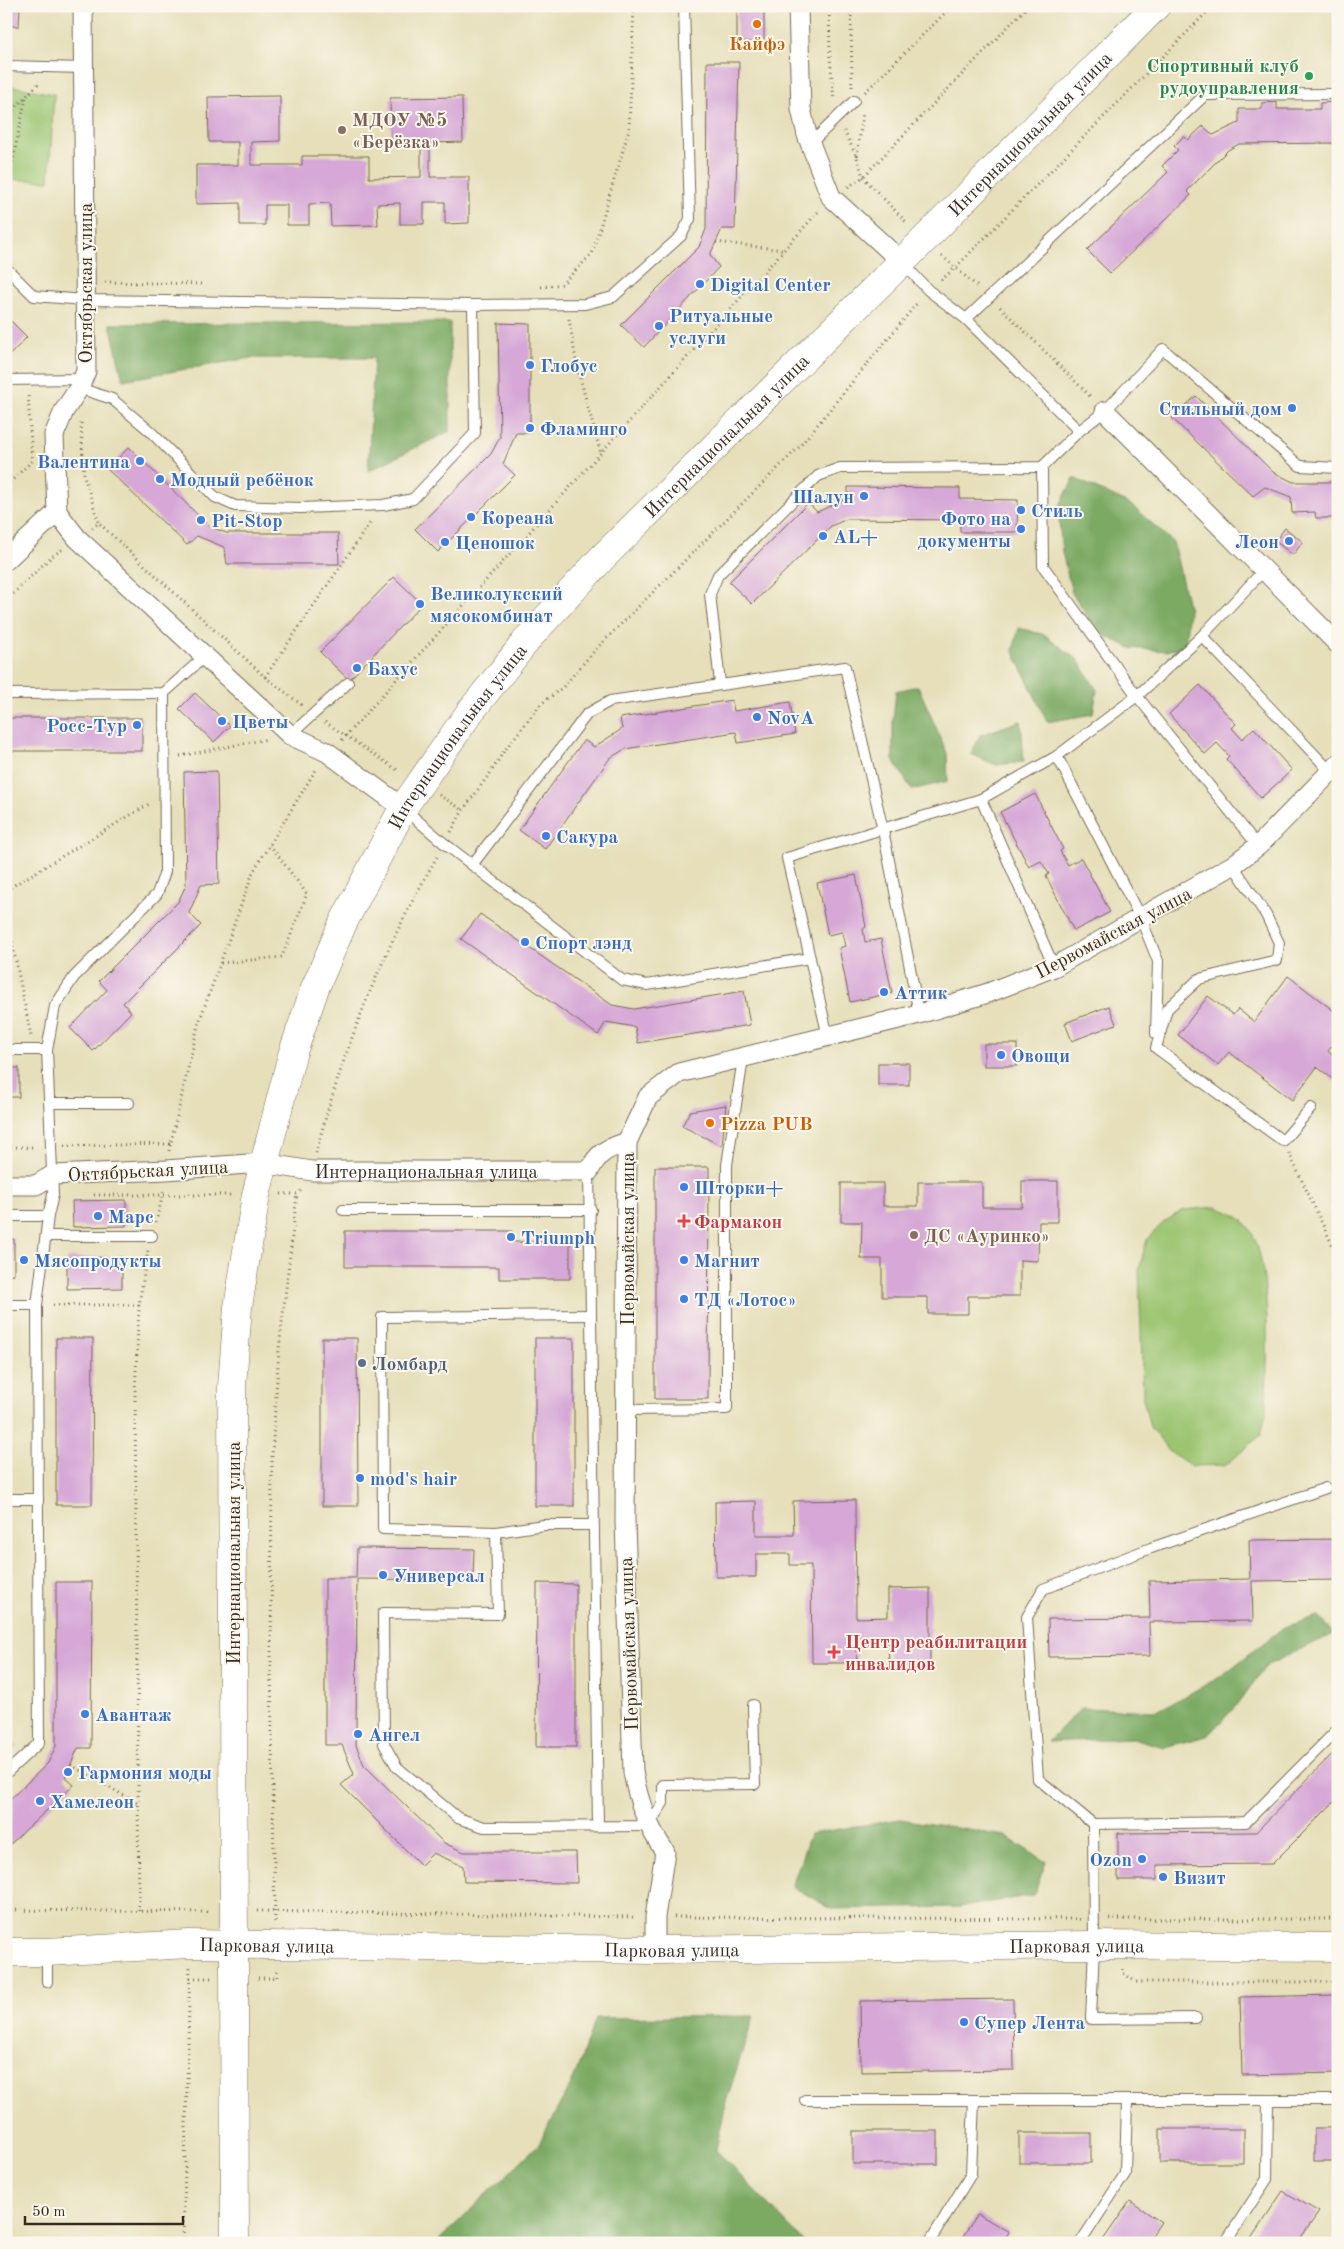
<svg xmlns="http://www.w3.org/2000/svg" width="1344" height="2249" font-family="'Old Standard TT',serif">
<rect width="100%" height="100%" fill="#fbf7ec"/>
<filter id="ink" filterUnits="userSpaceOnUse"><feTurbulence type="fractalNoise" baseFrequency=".02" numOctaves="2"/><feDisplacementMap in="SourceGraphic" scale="10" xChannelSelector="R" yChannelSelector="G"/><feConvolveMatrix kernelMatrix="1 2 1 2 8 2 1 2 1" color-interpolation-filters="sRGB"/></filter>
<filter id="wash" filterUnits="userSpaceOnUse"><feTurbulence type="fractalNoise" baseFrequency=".0096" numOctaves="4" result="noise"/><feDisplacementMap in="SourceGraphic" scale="20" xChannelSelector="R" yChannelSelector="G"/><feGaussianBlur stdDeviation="1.12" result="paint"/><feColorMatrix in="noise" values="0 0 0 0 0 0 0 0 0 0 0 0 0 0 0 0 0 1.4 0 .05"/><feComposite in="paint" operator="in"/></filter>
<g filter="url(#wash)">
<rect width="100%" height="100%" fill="#e6dfba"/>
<g fill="#9bc571" stroke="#6b7848">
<path d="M6,85L54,94L49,181L6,179Z"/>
<path d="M1217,1207C1225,1211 1238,1215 1244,1222C1275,1252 1266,1369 1266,1413L1261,1435L1226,1465L1192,1466L1170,1452L1150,1427L1143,1398L1139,1270L1147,1239L1164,1222L1183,1210Z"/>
</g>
<g fill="#7caa63" stroke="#5c6a40">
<path d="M450,322V431L368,471L374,358H250L123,380L110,324Z"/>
<path d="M1074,478L1131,505L1173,542L1189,610L1185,646L1167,651L1131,648L1099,633L1072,593L1062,552L1058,509Z"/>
<path d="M1019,628L1045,635L1078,660L1097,690L1093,714L1047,722L1013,650Z"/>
<path d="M918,686L947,753L948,781L912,790L893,760V721L896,691Z"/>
<path d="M1021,721L1024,762L996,765L971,754L980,735Z"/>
<path d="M1318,1617L1335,1633L1266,1666L1237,1705L1207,1736L1164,1747L1132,1738L1048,1742L1081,1708L1157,1711L1220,1677L1284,1627Z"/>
<path d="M6,1735L15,1747L6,1757Z"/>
<path d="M900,1819L1005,1836L1046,1862L1034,1895L961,1907L831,1909L792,1886L810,1834Z"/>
<path d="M754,2016L726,2102L716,2150L805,2243H436L538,2145L574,2078L596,2018Z"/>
</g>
<g id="blocks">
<g fill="#d6a7d7">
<path d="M6,6H20L19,26H6Z"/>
<rect x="737" y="6" width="27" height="36"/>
<path d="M707,62H739L735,229H722L710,255L719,267L644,347L621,325L699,247L706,229Z"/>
<path d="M280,96V141L251,142V165H302V156H369V178L421,177V143H391L390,98L462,97L463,142L430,143V177H469V223L445,224V202H424V224H400V203L377,204L378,225L331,226L330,203L309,204V225H287V205H265V225H240V203L196,204V165H238V142H209L208,97Z"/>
<path d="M1277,102V109H1320V103L1335,102V109H1338V143L1239,144L1228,150L1187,191L1191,195L1110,273L1087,250L1168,172L1162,166L1178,150L1174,146L1184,136L1188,140L1203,126L1213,135L1239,123V109H1262V103Z"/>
<path d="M6,316L27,337L6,359Z"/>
<path d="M498,323L530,324V433H516L503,464L515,475L438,552L415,529L491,454L500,437Z"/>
<path d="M1196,396L1273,472L1293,482H1338V518H1316L1315,512L1292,513L1291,497L1265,487L1253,496L1172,418Z"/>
<path d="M129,447L209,526L226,533H338L339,564H227L224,547L197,536L187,545L107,469Z"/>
<path d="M848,487L960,488V499L1018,500L1017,532H960V520L847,519L831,526L752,604L729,582L808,503L817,512L848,498Z"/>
<path d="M1285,528L1303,542L1293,555L1275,541Z"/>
<path d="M394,577L422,604L349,680L320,652Z"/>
<path d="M1200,685L1236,724L1232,728L1242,739L1254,728L1292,770L1261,798L1226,759L1229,756L1217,743L1205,754L1169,714Z"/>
<path d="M195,693L230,726L214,742L179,709Z"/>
<path d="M732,700L734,711L790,702L795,734L738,743L736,732L625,749L610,758L545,849L519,830L584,740L594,747L622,729L620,718Z"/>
<rect x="6" y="718" width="136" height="33"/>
<path d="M217,771L219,884L201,885L189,913L201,925L123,1003L131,1012L93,1051L70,1028L107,990L99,981L178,902L186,885L184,772Z"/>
<path d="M1035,794L1063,849L1060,851L1068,865L1081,858L1110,912L1074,931L1046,876L1049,874L1041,861L1029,867L1000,812Z"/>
<path d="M856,875L866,927L863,929L865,942L881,939L892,993L850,1002L839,948L845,946L842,932L828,935L817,883Z"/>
<path d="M480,914L612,1005L634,1009L744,991L750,1025L638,1043L635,1027L606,1022L598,1035L461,939Z"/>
<path d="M1288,976L1338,1014V1039L1328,1051L1338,1059V1083L1317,1067L1292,1100L1229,1052L1218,1065L1178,1035L1208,996L1233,1015L1238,1009L1254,1022Z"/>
<path d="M1109,1006L1116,1024L1072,1041L1065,1023Z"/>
<rect x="984" y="1044" width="33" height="22"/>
<rect x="878" y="1063" width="31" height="22"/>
<rect x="6" y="1068" width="13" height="29"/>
<path d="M726,1105L722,1146L682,1126L690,1111Z"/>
<path d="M655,1167H709L708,1399H655Z"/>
<path d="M1022,1181H1058V1222H1039L1038,1261L1020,1260V1296H968V1314H928V1297H882V1259H861L862,1222H841V1183H883V1206H918V1182H982V1207H1022Z"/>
<path d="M1338,1193V1209L1330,1203Z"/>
<path d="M126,1200V1226L73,1227L72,1201Z"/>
<path d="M345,1231H512V1242H570V1279H499V1267H345Z"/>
<path d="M6,1239H14V1274L6,1275Z"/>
<path d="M122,1257V1288L67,1289V1258Z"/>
<path d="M56,1338H93L92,1505H56Z"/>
<path d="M322,1338H357L358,1506H322Z"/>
<rect x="535" y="1338" width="39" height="168"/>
<path d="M855,1500L856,1618L888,1617V1589L930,1588V1666H889L888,1642H856L857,1663H812L811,1565H790V1554H756V1577H716L715,1502L756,1501V1535H794L793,1501Z"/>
<path d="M1338,1539V1580L1252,1581L1253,1621L1149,1622L1150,1656L1049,1657L1048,1619L1150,1618L1149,1581L1250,1579L1249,1540Z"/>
<path d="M357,1548L474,1549L473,1580L357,1579L356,1745L364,1765L444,1843L464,1852H576L577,1883L464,1882L463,1866L433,1853L421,1865L341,1785L354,1774L342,1745H325V1578H356Z"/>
<path d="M56,1582H92L91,1748H78L65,1777L74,1785L6,1848V1803L48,1763L56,1746Z"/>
<path d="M537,1583L576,1584V1747H536Z"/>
<path d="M1338,1748V1798L1272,1864L1157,1865V1880H1118V1833L1256,1832Z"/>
<path d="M1338,1995V2073L1242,2075L1240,1997Z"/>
<path d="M1013,1999L1014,2070L861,2072L860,2001Z"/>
<rect x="1314" y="2128" width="24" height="33"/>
<rect x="1160" y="2129" width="84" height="34"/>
<rect x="853" y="2131" width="85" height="33"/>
<rect x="1019" y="2133" width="72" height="30"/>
<path d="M1283,2191L1319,2212L1297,2243H1248Z"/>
<path d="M1130,2201L1161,2222L1147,2243H1101Z"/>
<path d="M978,2214L1009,2232L1002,2243H958Z"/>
</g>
</g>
</g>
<g filter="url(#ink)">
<use href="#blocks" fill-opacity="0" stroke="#776955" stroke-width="1"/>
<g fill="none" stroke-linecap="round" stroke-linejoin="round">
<g stroke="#776955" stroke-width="12">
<g id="lane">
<path d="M6,66L84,68"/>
<path d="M811,143L854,101"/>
<path d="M903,263L928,290L966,319L1079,431L1105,411L1163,349L1300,466L1338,468"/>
<path d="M6,268L34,296L85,300L473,305L585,304L613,297L681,236L690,219L684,6"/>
<path d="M966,319L1205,95L1338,94"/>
<path d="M6,380L82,379"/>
<path d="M79,388L112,399L150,431L215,497L235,506L301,508L383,505L413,499L475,433L473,305"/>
<path d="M1042,467L1043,566L1137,696L1258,846"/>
<path d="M1202,636L1331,772"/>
<path d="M720,683L710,594L718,575L818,476L840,468L1042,467L1079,431"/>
<path d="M6,694L164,693L204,657"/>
<path d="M290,735L348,683"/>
<path d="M1057,756L1141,919L1158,961L1156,1034"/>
<path d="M981,799L1054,967"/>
<path d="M403,808L445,844L622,980L647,985L810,958"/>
<path d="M472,865L587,714L610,701L845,667L883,830L919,1014"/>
<path d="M1233,865L1266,915L1279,943L1277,960L1199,979L1167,1009L1156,1048L1283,1141L1311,1108"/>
<path d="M828,1037L787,858L981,799L1057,756L1137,696L1202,636L1263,571"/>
<path d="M6,1050H47"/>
<path d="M50,1103H129"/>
<path d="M589,1171L598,1826"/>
<path d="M343,1210H591"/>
<path d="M6,1216H48"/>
<path d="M46,1236H152"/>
<path d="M6,1305H37"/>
<path d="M591,1315L382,1317L383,1529L496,1532L544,1525H593"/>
<path d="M625,1410L727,1409V1165L743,1058"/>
<path d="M6,1499H38"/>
<path d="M496,1532L498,1614L383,1613L384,1744L397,1767L458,1818L484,1827L648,1826L663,1803V1785L755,1784L753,1705"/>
<path d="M6,1773L39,1743L37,1305L48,1216L53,1195L47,1050L55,1006L74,977L157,894L165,872L164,693"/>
<path d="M1093,1824L1038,1779L1027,1617L1043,1589L1151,1548L1326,1488"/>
<path d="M47,1953V1982"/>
<path d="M1196,2018L1091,2019L1094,1945L1093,1824L1246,1822L1338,1729"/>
<path d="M805,2100H1338"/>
<path d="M929,2243L971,2174L974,2100"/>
<path d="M1080,2243L1125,2174L1127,2100"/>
<path d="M1225,2243L1267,2179L1268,2100"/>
</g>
</g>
<g stroke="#776955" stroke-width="21">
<g id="street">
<path d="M798,6L801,109L807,135L831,197L902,262"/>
<path d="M1105,411L1338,644"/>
<path d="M57,512L77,538L290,735L327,752L403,808"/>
<path d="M6,560L57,512L54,435L64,411L79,388L86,371L83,6"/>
<path id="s1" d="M6,1185H36L53,1175L166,1170L263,1163L312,1171H589C599,1151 607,1149 627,1142"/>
<path d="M655,1950V1917L665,1852C647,1825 639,1804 633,1772L625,1521L627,1142L648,1097L679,1073L919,1014L988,993L1054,967L1233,865L1258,846L1338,764"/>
</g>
</g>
<g stroke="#776955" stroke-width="29">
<g id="secondary">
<path id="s2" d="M6,1952H47L189,1944L655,1950L1094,1945L1338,1947"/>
<path id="s3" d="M235,2243L232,1386L238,1307L256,1195L292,1055L315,988L343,923L403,808L470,712L531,635L603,557L924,240L1156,6"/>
</g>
</g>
<g stroke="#776955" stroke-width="3" stroke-dasharray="1 4" stroke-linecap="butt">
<path d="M829,6L830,58L834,99"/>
<path d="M851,6L852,87"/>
<path d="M865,92L952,6"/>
<path d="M6,117L39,83"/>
<path d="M844,131L857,157L863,177L907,223"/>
<path d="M857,156L863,113"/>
<path d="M848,187L863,177L1028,6"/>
<path d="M6,192L26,97"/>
<path d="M716,242L784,250"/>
<path d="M942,256L979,288"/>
<path d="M941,280L955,268L1213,6"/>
<path d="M105,282L202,284"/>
<path d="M541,287L562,284L592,254L629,130L634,6"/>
<path d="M1000,307L1092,398"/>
<path d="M569,319L577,367L601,454"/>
<path d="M81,423L84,476L99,523"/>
<path d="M6,486L32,461L28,393"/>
<path d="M92,528L99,523L265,677L302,705"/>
<path d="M6,601L51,557L63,549"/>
<path d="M265,677L372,520"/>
<path d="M325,722L399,771"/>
<path d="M342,740L818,212"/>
<path d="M180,756L267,739"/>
<path d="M439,795L463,810"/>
<path d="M451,832L463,810L491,772L504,751L540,705L563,687L596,649L800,446L918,302"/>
<path d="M6,890L149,804"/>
<path d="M6,912L31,1036"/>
<path d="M221,963L282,957L307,894L270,845"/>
<path d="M64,1146L170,1144"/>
<path d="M6,1147H36"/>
<path d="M169,1151L198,1025L253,872L317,768"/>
<path d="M316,1153C343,1049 383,949 437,857"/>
<path d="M1289,1153L1338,1257"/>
<path d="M281,1194H297L303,1189"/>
<path d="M94,1195H232"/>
<path d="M156,1222L164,1190"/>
<path d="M53,1305H139"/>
<path d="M71,1765L137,1803"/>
<path d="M6,1910L211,1912"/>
<path d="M139,1911L135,1394L139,1305L148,1250"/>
<path d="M257,1911L636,1917"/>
<path d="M674,1917L1081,1919"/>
<path d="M1109,1919H1338"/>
<path d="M275,1922L271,1668L272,1455L279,1349L297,1194"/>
<path d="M1123,1969V1973L1136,1982H1338"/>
<path d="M190,1978H212"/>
<path d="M258,1978H277V1968"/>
<path d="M183,2243L190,1966"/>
</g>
<use href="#lane" stroke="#fff" stroke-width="10"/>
<use href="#street" stroke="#fff" stroke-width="19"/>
<use href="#secondary" stroke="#fff" stroke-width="28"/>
</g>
</g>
<g fill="#e8710a" stroke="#fbf7ec" stroke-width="2">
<circle cx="757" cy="24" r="5"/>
<circle cx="710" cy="1123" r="5"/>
</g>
<circle fill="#2e9e5b" stroke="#fbf7ec" stroke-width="2" cx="1309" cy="76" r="5"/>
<g fill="#8d6e63" stroke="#fbf7ec" stroke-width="2">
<circle cx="342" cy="130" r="5"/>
<circle cx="914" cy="1235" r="5"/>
</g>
<g fill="#3f7fe0" stroke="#fbf7ec" stroke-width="2">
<circle cx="700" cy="284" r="5"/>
<circle cx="659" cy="326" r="5"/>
<circle cx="530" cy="365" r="5"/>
<circle cx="1292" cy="408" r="5"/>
<circle cx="530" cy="428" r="5"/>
<circle cx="140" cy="461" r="5"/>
<circle cx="160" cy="479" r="5"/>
<circle cx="864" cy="496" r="5"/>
<circle cx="1021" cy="510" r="5"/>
<circle cx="471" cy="517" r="5"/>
<circle cx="201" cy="520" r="5"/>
<circle cx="1021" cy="529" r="5"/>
<circle cx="823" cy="536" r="5"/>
<circle cx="1289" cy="541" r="5"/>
<circle cx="445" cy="542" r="5"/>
<circle cx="420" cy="604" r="5"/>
<circle cx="357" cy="668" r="5"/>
<circle cx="757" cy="717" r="5"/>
<circle cx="222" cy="721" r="5"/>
<circle cx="137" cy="725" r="5"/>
<circle cx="546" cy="836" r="5"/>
<circle cx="525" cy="942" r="5"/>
<circle cx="884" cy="992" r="5"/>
<circle cx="1001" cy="1055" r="5"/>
<circle cx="684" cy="1187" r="5"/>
<circle cx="98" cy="1216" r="5"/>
<circle cx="511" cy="1237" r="5"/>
<circle cx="24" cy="1260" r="5"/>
<circle cx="684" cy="1260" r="5"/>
<circle cx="684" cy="1299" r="5"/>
<circle cx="360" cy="1478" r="5"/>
<circle cx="383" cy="1575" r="5"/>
<circle cx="85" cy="1714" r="5"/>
<circle cx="358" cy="1734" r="5"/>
<circle cx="68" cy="1772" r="5"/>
<circle cx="40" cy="1801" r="5"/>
<circle cx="1142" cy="1859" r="5"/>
<circle cx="1163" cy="1877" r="5"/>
<circle cx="964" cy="2022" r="5"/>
</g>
<g fill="#e0444e" stroke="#fbf7ec" stroke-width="2">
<path d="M681.5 1213.5h5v5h5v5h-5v5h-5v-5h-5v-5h5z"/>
<path d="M831.5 1644.5h5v5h5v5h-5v5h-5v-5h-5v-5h5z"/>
</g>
<circle fill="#5c6f8a" stroke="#fbf7ec" stroke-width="2" cx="362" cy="1363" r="5"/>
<g text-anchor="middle" stroke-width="4" stroke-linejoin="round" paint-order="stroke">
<g font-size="19" font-weight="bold" fill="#c56008" stroke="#fbf7ec">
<text x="757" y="50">Кайфэ</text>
<text x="720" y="1130" text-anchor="start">Pizza PUB</text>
</g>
<g font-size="19" font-weight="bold" fill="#27864d" stroke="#fbf7ec" text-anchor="end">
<text x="1299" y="72">Спортивный клуб<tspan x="1299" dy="22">рудоуправления</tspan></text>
</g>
<g font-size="19" font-weight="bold" fill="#785e54" stroke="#fbf7ec" text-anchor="start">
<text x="352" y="126">МДОУ №5<tspan x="352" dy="22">«Берёзка»</tspan></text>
<text x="924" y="1242">ДС «Ауринко»</text>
</g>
<g font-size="19" fill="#3b2a1e" stroke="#fbf7ec">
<text dy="7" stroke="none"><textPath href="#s3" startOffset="2388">Интернациональная улица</textPath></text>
<text transform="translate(85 283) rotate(-90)" y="7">Октябрьская улица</text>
<text dy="7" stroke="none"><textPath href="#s3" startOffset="1960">Интернациональная улица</textPath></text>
<text dy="7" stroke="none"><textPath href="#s3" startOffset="1555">Интернациональная улица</textPath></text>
<text transform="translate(1113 932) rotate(-28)" y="7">Первомайская улица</text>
<text transform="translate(148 1170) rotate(-3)" y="7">Октябрьская улица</text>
<text dy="7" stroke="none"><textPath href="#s1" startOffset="424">Интернациональная улица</textPath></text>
<text transform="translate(627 1239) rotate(-90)" y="7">Первомайская улица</text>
<text transform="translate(233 1553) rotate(-90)" y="7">Интернациональная улица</text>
<text transform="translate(628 1644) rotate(-92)" y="7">Первомайская улица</text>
<text dy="7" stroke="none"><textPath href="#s2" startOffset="261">Парковая улица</textPath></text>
<text dy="7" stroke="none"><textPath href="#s2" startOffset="1071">Парковая улица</textPath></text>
<text dy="7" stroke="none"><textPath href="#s2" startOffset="666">Парковая улица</textPath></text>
</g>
<g font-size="19" font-weight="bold" fill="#366cbe" stroke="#fbf7ec" text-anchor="start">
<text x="710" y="291">Digital Center</text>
<text x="669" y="322">Ритуальные<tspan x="669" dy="22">услуги</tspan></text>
<text x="540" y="372">Глобус</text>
<text x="1282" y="415" text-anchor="end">Стильный дом</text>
<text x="540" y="435">Фламинго</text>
<text x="130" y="468" text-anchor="end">Валентина</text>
<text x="170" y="486">Модный ребёнок</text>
<text x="854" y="503" text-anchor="end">Шалун</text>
<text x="1031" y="517">Стиль</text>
<text x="481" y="524">Кореана</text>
<text x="1011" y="525" text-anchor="end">Фото на<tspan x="1011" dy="22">документы</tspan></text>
<text x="211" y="527">Pit-Stop</text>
<text x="833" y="543">AL+</text>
<text x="1279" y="548" text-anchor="end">Леон</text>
<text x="455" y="549">Ценошок</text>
<text x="430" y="600">Великолукский<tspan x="430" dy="22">мясокомбинат</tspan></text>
<text x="367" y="675">Бахус</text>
<text x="767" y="724">NovA</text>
<text x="232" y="728">Цветы</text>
<text x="127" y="732" text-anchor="end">Росс-Тур</text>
<text x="556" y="843">Сакура</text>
<text x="535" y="949">Спорт лэнд</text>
<text x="894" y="999">Аттик</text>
<text x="1011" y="1062">Овощи</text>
<text x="694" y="1194">Шторки+</text>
<text x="108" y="1223">Марс</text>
<text x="521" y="1244">Triumph</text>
<text x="34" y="1267">Мясопродукты</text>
<text x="694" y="1267">Магнит</text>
<text x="694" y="1306">ТД «Лотос»</text>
<text x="370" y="1485">mod's hair</text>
<text x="393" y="1582">Универсал</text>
<text x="95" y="1721">Авантаж</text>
<text x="368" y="1741">Ангел</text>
<text x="78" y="1779">Гармония моды</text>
<text x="50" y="1808">Хамелеон</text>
<text x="1132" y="1866" text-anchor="end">Ozon</text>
<text x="1173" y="1884">Визит</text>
<text x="974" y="2029">Супер Лента</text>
</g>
<g font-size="19" font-weight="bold" fill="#be3a42" stroke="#fbf7ec" text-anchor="start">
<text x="694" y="1228">Фармакон</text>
<text x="845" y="1648">Центр реабилитации<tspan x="845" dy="22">инвалидов</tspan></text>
</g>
<g font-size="19" font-weight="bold" fill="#4e5e75" stroke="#fbf7ec" text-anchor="start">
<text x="372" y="1370">Ломбард</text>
</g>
</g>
<rect width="1344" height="2249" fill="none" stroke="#fbf7ec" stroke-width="25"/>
<path d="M25 2216v8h158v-8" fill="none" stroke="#3b2a1e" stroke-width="2.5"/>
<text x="32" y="2216" font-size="15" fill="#3b2a1e" stroke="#fbf7ec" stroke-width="4" paint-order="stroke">50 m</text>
</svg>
